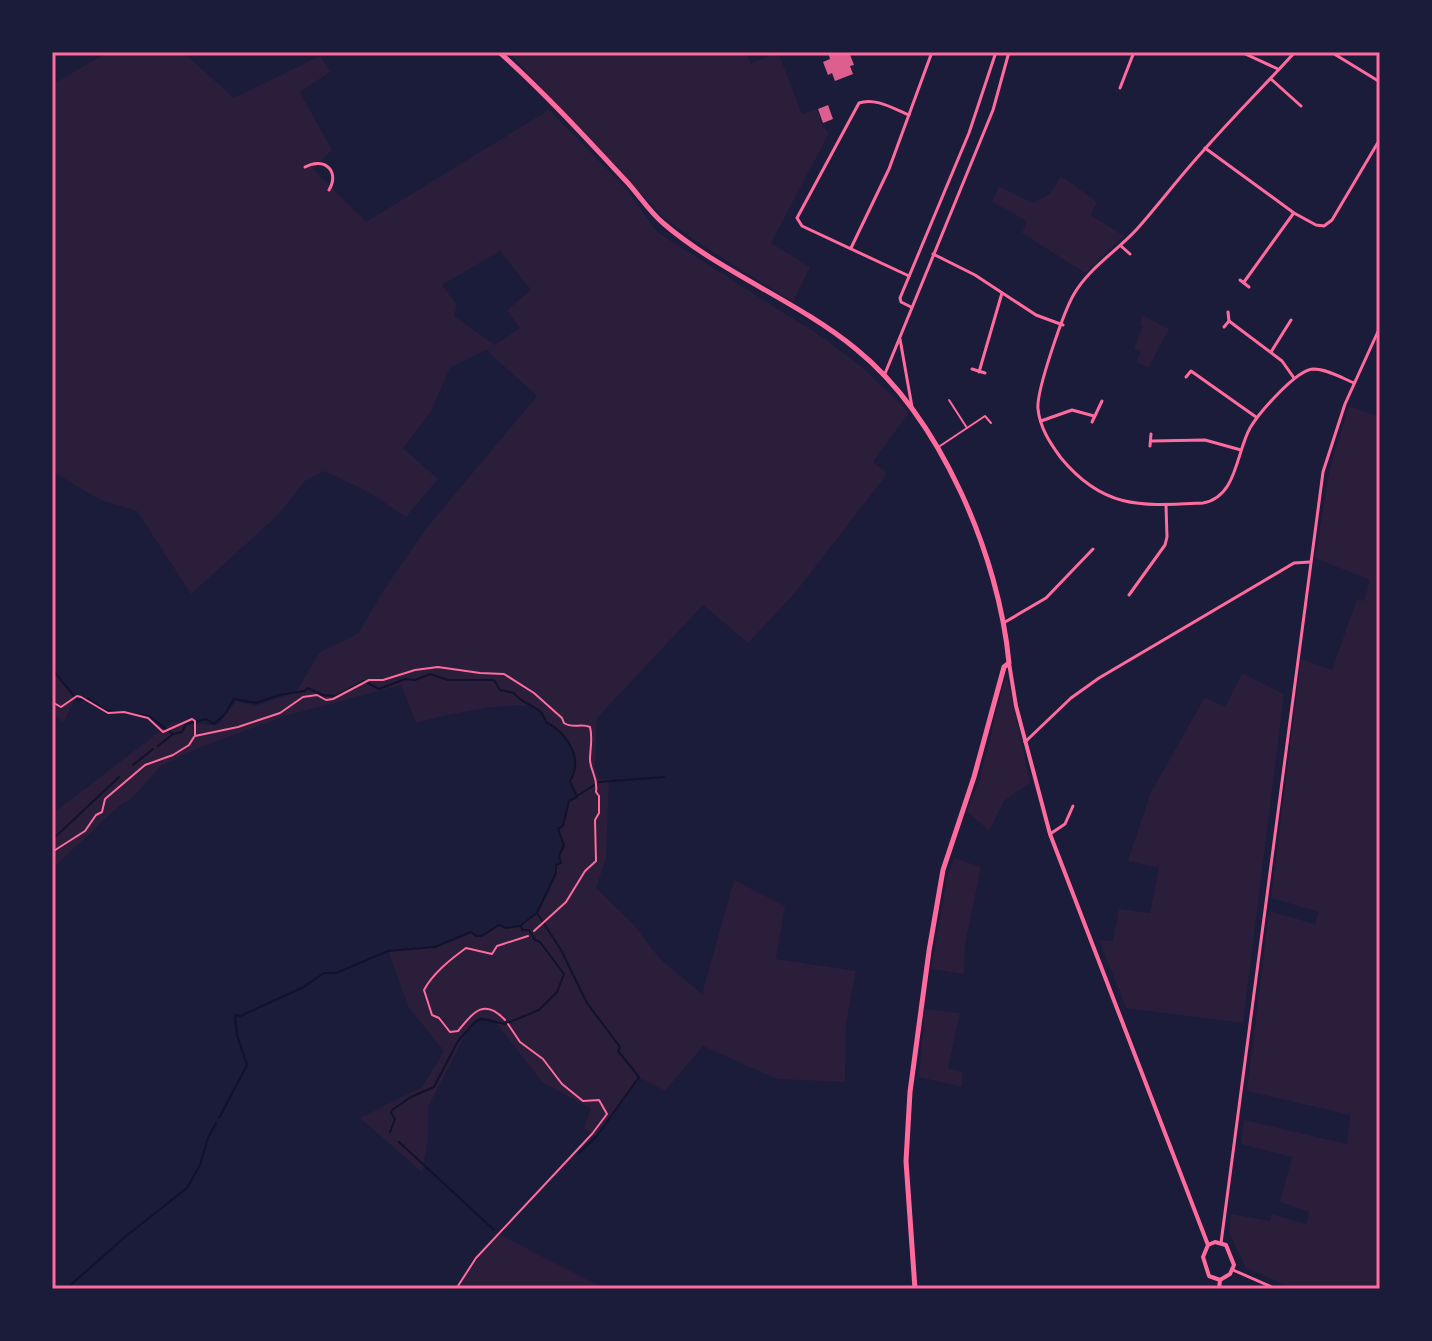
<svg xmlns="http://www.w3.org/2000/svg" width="1432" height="1341" font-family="'Times New Roman',serif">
<rect width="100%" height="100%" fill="#1b1b3a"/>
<g fill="#2a1e3b" fill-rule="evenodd">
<path d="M108,52H183L234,98L320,56L330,72L300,92L332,150L313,169L366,222L549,110L624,186L657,232L825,339L862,367L909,412L873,462L886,472L884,478L795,593L748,643L703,605L597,718L595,769L599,779H609L606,858L596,888L634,925L659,958L702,994L734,880L785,906L776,959L856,971L846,1024L845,1082L777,1079L703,1046L665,1091L639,1077L596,1137L584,1128L591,1109L542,1082L494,1020L480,1017L465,1036L428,1107V1139L422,1172L360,1118L422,1087L444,1051L409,1008L388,951L435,947L471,932L476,936H482L499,925L506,928L521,925L532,918L547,895L556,873V865L561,862L559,856L564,845L558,829L564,826L569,801L576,797L570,781C584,758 567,733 546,722C544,715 543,711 536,708C518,699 437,716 416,723L401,685L285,716L198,748L161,766L134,796L118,807L52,869V814L172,722L213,725L219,724L236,701L256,706L296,692L320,652L359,633L381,594L425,530L537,396L486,350L450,368L430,413L403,448L438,479L406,517L370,493L325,471L305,481L278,515L191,594L137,511L100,500L52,471V85ZM500,251L531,290L507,310L520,328L495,345L454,316L457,305L442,285Z"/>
<path d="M508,52H745L751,64L778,52L802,114L817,109L822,125L829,133L771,243L810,267L793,302L700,244L664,218Z"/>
<path d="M1061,176L1097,202L1091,215L1124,236L1085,273L1022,233L1027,221L992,202L999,186L1033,203L1050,194Z"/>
<path d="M1142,315L1169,329L1148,368L1136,362L1141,352L1134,348L1143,326L1140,325Z"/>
<path d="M1349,406L1380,417V1289H1295L1246,1268L1229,1233L1231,1214L1270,1221L1272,1214L1306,1224L1309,1212L1280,1202L1292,1157L1241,1144L1244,1120L1347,1144L1350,1115L1247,1091L1269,911L1315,924L1319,912L1271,898L1301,659L1332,670L1357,599L1364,601L1370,580L1315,558L1329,472Z"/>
<path d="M52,668L75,699L63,723L52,711Z"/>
<path d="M1242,673L1284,694L1243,1023L1126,1008L1099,940L1113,941L1119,909L1150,913L1159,868L1128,861L1151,792L1205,697L1225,707Z"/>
<path d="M1005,679L1008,681L1030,783L1004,801L989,831L967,811L980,778Z"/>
<path d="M954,858L981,867L965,945L964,974L931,969L947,878Z"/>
<path d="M925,1009L960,1013L948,1068L962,1072V1087L919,1077Z"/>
<path d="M497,1233L605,1289H456Z"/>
</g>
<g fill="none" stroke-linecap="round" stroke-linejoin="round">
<g stroke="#12122b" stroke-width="2">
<path d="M52,669L77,700L89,699L105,710L149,716L173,734"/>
<path d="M158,746L173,734L182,732L186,724L206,719L214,724L225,714L234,699L256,703L279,695L305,691L307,688L323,695L336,696L364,681L379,689L405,679L415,680L430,674L448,680H494L500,690L514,693C524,707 541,704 546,722C567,733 584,758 570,781L577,797L569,801L563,826L558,829L564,845L559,856L561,863L556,865V873L537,913L521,925L522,930H529L535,940L540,942L564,974L557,992L539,1010L505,1024L482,1019L476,1021L458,1041L434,1087L411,1097L392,1110L391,1113L395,1119L390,1132"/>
<path d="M133,765L153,749"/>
<path d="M577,796L599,782L664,777"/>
<path d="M52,840L119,777"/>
<path d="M537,913L561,950L587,1003L620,1047L618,1051L639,1077L596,1137L579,1153"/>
<path d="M219,1118L247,1065L237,1035L235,1015L240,1016L302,988L324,973H336L388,951L435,947L471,932L476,936H482L499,925L506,928L520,926"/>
<path d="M399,1142L494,1230"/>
<path d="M66,1289L126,1236L187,1188L200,1165L208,1138L216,1123"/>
</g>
</g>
<g fill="#dd5f8e">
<path d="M828,52H841L842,55L849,52L854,65L850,66L853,74L835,81L832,73L828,75L823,62L830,59Z"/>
<path d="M828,105L833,119L823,123L818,109Z"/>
</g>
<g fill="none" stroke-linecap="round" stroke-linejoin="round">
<g stroke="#ff6b9d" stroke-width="2">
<path d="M52,702L61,707L77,696L81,697L108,713L124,712L148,718L163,732L192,719L195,721V735"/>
<path d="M195,736L238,727L280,713L303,697L317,695L326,700L333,699L369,680H383L415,670L438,667L480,673L504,674L534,693L562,718L564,723C573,729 581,723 590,727C593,738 590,749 590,760C591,773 598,777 596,792L599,796V813L595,820L596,861L585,871L566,902L534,931"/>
<path d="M52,852L85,831L96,815L102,812L105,799L145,765L173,755L189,745L194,737"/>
<path d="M505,1020C484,997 473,1013 458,1031L450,1032L439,1018L432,1015L424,990C433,973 451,959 466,948L492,954L497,946L528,936"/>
<path d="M456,1289L476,1258L592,1134L607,1114L599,1100L583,1101L562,1084L543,1059L520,1042L508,1024"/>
</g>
<g stroke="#ff6b9d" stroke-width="2">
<path d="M949,400L967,428"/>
<path d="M940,446L985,416L991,423"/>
</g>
<g stroke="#ff6b9d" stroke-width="3">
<path d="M1241,52L1278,69"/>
<path d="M1295,52C1265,85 1234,116 1204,150C1181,175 1160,203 1137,229C1117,251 1089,268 1074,294C1064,311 1036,391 1038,409C1040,428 1050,443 1061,458C1104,510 1142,506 1203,503C1237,497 1236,453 1250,428C1259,413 1296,370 1313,369C1327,369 1342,378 1354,383"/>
<path d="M1331,52L1380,82"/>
<path d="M1271,79L1301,106"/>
<path d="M1120,88L1134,52"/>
<path d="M909,115C894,109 875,97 859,103L797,218L802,226L909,276"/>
<path d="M1205,148L1294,213L1316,225L1324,226L1332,220L1380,139"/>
<path d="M305,167C325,156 340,172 329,190"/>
<path d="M1121,246L1130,254"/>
<path d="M851,248L889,169L932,52"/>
<path d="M933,254L975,275L1036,315L1063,325"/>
<path d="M1240,280L1249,287"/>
<path d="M1244,282L1293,214"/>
<path d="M911,307L901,302L900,298L969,133L996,52"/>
<path d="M1229,321L1282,361L1294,378"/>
<path d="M1224,327L1229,321L1228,312"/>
<path d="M900,339L912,407"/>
<path d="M1271,352L1291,320"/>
<path d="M972,369L985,373"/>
<path d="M979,372L1002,293"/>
<path d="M884,376L993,110L1009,52"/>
<path d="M1186,377L1191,371L1256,417"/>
<path d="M1041,421L1072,410L1094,416"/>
<path d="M1092,422L1102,401"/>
<path d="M1152,441L1205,440L1241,450"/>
<path d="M1150,446L1151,434"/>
<path d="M1129,595L1165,545L1167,537L1166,505"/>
<path d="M1005,622L1046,598L1093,549"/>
<path d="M1025,742L1071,698L1099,678L1294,563L1310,562"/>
<path d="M1050,834L1065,824L1073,806"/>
<path d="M1221,1243L1323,472L1345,404L1380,327"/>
<path d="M1233,1270L1276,1289"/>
</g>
<g stroke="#ff6b9d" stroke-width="4">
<path d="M1009,663L1016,706L1050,834L1208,1245"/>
<path d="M1215,1242L1226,1245L1234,1265L1230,1274L1220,1280L1209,1276L1203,1257L1208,1245Z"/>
<path d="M1219,1289L1220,1280"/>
</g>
<path stroke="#ff6b9d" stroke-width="5" d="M499,52C544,92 586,138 627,182C639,195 649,211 663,223C721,273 796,300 856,349C941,418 999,556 1009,663L1004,667L974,777L943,870L929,951L910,1092L906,1161L915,1289"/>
</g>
<rect width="1432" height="1341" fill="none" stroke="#1b1b3a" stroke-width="108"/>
<rect x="54" y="54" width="1324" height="1233" fill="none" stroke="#ff6b9d" stroke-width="3"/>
</svg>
